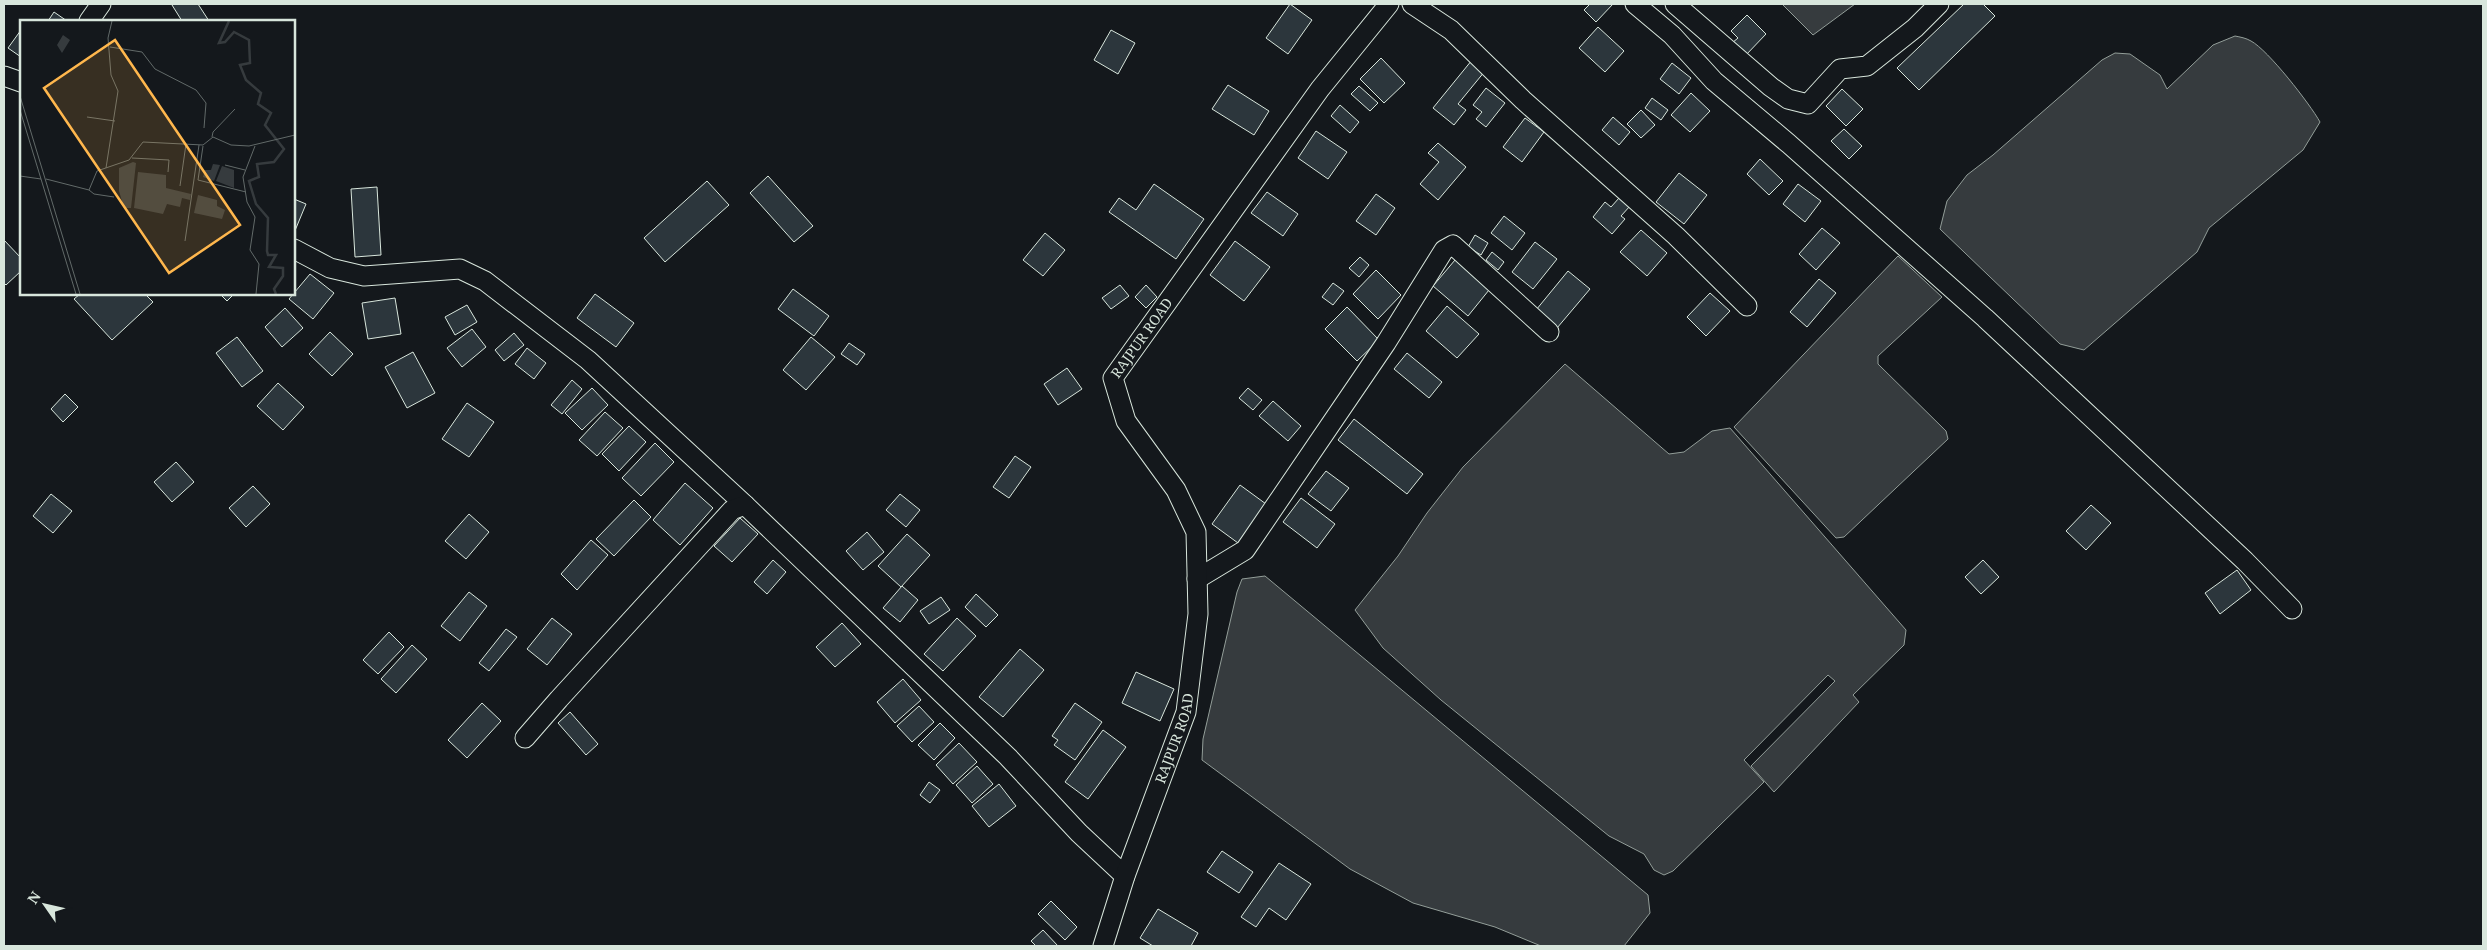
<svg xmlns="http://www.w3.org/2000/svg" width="2487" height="950" font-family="'Noto Serif',serif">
<rect width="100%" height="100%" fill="#14181c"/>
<g fill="#363b3e" stroke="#939e99">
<path d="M1782,4H1855L1813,35Z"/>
<path d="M2235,36C2240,37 2246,38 2251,41C2268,50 2310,104 2320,122L2303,150L2209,228L2197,252L2084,350L2060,344L1940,229L1947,201L1967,175L1993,155L2102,60L2115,53L2130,54L2160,75L2167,89L2213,45Z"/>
<path d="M1898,256L1942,297L1878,356V364L1946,431L1948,439L1844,537L1836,538L1734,427Z"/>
<path d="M1565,364L1669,454L1684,452L1712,431L1730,428L1906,630L1904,645L1853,695L1859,702L1774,792L1751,766L1835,681L1828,675L1744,760L1764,782L1673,871L1664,875L1654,870L1644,854L1609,836L1441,700L1383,648L1355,610L1398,556L1427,513L1463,467Z"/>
<path d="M1265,576L1648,895L1650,913L1624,946H1541L1495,927L1413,903L1350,869L1202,760L1203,739L1237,592L1242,579Z"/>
</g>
<g fill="#2c363c" stroke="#d8e6dc">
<path d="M174,4H198L209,21H182L172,5Z"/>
<path d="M1290,4L1312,20L1288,54L1266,38Z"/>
<path d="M1590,4H1613L1596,22L1584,10Z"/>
<path d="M1964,4H1983L1995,16L1919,90L1897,68Z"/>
<path d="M54,12L67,21H48Z"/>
<path d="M1747,15L1766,34L1745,56L1732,43L1738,38L1731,31Z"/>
<path d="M1598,27L1624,51L1605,72L1579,48Z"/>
<path d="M21,30V57L8,48Z"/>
<path d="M1111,30L1135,43L1118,74L1094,60Z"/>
<path d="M1381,58L1405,83L1384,103L1360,79Z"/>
<path d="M1472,60L1485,71L1458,104L1466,110L1454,125L1433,108Z"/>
<path d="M1672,63L1691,78L1679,94L1660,79Z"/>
<path d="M1228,85L1269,111L1254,135L1212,109Z"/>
<path d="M1359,86L1378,103L1370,111L1351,94Z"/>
<path d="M1486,88L1505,103L1486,127L1476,119L1482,112L1473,105Z"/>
<path d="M1842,89L1863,109L1846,126L1826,106Z"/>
<path d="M1691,93L1710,111L1690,132L1671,115Z"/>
<path d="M1652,98L1668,110L1661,120L1645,108Z"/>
<path d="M1340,105L1359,122L1350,133L1331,116Z"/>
<path d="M1641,110L1655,125L1641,138L1627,124Z"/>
<path d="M1613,117L1630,132L1619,145L1602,130Z"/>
<path d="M1525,118L1544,132L1522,162L1503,147Z"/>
<path d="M1844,129L1862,146L1849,159L1831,141Z"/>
<path d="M1316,131L1347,152L1328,179L1298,158Z"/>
<path d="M1438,143L1466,167L1438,200L1420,184L1439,162L1428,153Z"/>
<path d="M1760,159L1783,181L1769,195L1747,174Z"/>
<path d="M1679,173L1707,195L1684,224L1656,202Z"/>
<path d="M768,176L813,226L794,242L750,193Z"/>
<path d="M707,181L729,205L665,262L644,238Z"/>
<path d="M1154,184L1204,219L1176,259L1109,212L1119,198L1136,210Z"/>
<path d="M1798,184L1821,201L1805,222L1783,204Z"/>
<path d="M377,187L381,255L355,257L351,189Z"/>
<path d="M1267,192L1298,214L1283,236L1251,213Z"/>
<path d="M1376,194L1395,208L1376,235L1356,221Z"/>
<path d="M1619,198L1630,206L1621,216L1625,219L1612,234L1593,217L1605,202L1611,207Z"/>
<path d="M294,199L306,204L294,233Z"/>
<path d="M1504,216L1525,233L1512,250L1491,233Z"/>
<path d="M1822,228L1840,243L1816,270L1799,254Z"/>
<path d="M1641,230L1667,253L1647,276L1620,252Z"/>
<path d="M1045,233L1065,250L1043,276L1023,260Z"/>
<path d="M1475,235L1488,243L1481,255L1468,247Z"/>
<path d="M4,240L21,258V271L6,285L4,283Z"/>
<path d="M1235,241L1270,267L1244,301L1210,275Z"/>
<path d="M1535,242L1557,259L1533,289L1512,272Z"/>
<path d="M1492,252L1504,262L1498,270L1486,260Z"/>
<path d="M1360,257L1369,265L1359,277L1349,268Z"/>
<path d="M1455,260L1489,290L1468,316L1433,286Z"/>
<path d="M1376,270L1401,295L1378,319L1353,294Z"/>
<path d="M1568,271L1590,289L1557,328L1536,310Z"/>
<path d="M310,274L334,293L313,319L289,299Z"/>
<path d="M1819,279L1836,293L1807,327L1790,312Z"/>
<path d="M1333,283L1344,291L1333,305L1322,297Z"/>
<path d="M1120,285L1129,296L1111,309L1102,298Z"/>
<path d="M1146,285L1157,297L1146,308L1135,297Z"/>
<path d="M793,289L829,316L814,336L778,309Z"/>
<path d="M1710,293L1730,311L1706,336L1687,317Z"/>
<path d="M80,294H145L153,302L112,340L74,299Z"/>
<path d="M220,294H234L227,301Z"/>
<path d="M595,294L634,323L616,347L577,318Z"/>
<path d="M395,298L401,334L368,339L362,303Z"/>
<path d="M467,305L477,322L455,335L445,317Z"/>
<path d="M1447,306L1479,334L1457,358L1426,331Z"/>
<path d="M1347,307L1379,340L1357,361L1325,329Z"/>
<path d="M285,308L303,328L282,347L265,327Z"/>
<path d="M472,329L486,347L462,367L447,348Z"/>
<path d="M330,332L353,354L332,376L309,354Z"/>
<path d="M514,333L524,345L504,361L495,350Z"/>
<path d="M237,337L263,371L242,387L216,353Z"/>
<path d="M811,337L835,357L806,390L783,370Z"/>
<path d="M849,343L865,354L857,365L841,354Z"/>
<path d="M527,348L546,363L534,379L515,364Z"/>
<path d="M413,352L435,393L407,408L385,367Z"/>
<path d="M1407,353L1442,382L1429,398L1394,369Z"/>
<path d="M1067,368L1082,389L1058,405L1044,384Z"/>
<path d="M572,380L582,389L562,414L551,405Z"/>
<path d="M278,383L304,407L283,430L257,406Z"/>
<path d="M592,388L608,405L582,430L565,413Z"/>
<path d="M1248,388L1262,400L1253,410L1239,398Z"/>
<path d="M65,394L78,407L63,422L51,409Z"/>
<path d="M1273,401L1301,426L1288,441L1259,416Z"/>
<path d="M467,403L494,422L469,457L442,439Z"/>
<path d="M605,412L623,428L597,456L579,440Z"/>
<path d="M1354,419L1423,474L1407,494L1338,440Z"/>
<path d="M629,426L646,442L619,471L602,454Z"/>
<path d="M655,443L674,462L641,496L622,478Z"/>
<path d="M1015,456L1031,467L1009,498L993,487Z"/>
<path d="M176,462L194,482L172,502L154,482Z"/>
<path d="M1326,471L1349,488L1331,511L1308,494Z"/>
<path d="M685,483L713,508L680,545L653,520Z"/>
<path d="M1240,485L1266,504L1238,543L1212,524Z"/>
<path d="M253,486L270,504L246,527L229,508Z"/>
<path d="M51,494L72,511L53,533L33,516Z"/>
<path d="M900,494L920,510L906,527L886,510Z"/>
<path d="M1301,498L1335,524L1317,548L1283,522Z"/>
<path d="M634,500L651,517L614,556L596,539Z"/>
<path d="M2091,505L2111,523L2086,550L2066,531Z"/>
<path d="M469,514L489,532L466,559L445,541Z"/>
<path d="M740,518L758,534L732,562L714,546Z"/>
<path d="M867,532L884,552L863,570L846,551Z"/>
<path d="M907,534L930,555L901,587L878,566Z"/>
<path d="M591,540L608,555L577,590L561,574Z"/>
<path d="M773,560L786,572L767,594L754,582Z"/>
<path d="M1983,560L1999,577L1981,594L1965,577Z"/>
<path d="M2237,570L2251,590L2220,614L2205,593Z"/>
<path d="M902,586L918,600L900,622L883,608Z"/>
<path d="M469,592L487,606L460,641L441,626Z"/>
<path d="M976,594L998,615L986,627L965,607Z"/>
<path d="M941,597L950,610L929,624L920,611Z"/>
<path d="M552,618L572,634L547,665L527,649Z"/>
<path d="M957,618L976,636L943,671L924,654Z"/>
<path d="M842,623L861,644L835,667L816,647Z"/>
<path d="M506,629L517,637L489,671L479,663Z"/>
<path d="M389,632L404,647L378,674L363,660Z"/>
<path d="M412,645L427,659L396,693L381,679Z"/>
<path d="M1020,649L1044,670L1003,717L979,697Z"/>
<path d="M1136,672L1174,689L1160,721L1122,703Z"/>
<path d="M903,679L921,700L895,723L877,702Z"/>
<path d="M482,703L501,721L467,758L448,740Z"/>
<path d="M1075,703L1102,722L1075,760L1054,745L1058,740L1052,736Z"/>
<path d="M919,706L934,722L912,742L897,726Z"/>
<path d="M570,712L598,744L586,755L558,723Z"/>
<path d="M940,723L955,738L934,760L918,745Z"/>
<path d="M1103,730L1126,747L1088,799L1065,782Z"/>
<path d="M959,743L977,762L953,784L936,765Z"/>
<path d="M977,766L993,784L972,803L956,785Z"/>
<path d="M929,782L940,790L930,803L920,795Z"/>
<path d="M999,784L1016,806L989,827L972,806Z"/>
<path d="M1222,851L1253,872L1239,893L1207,872Z"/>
<path d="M1279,863L1311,884L1286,920L1269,908L1256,927L1241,917Z"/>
<path d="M1051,901L1077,927L1065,940L1038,914Z"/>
<path d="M1158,909L1198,933L1191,946H1153L1140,938Z"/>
<path d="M1043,930L1058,946H1036L1031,941Z"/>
</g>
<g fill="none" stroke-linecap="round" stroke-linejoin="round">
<g stroke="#d8e6dc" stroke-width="21">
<g id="street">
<path d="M1412,4L1451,30L1523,100L1676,236L1747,306"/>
<path d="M1635,4L1672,35L1714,81L1789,144L1985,318L2245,561L2292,609"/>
<path d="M1675,4L1771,87L1788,99L1808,104L1840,69L1867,66L1915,28L1939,4"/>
<path d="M89,21L101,4"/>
<path d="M4,76L21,82"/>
<path d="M294,249L330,268L364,276L460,269L485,281L588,360L745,505L1008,757L1079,833L1125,876"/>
<path d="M1197,579L1245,550L1386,343L1444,250L1453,245L1549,332"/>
<path d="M525,738L559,699L732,510L745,505"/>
<path id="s1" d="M1103,946L1125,876L1186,712L1198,614L1196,532L1176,490L1126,421L1113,378L1320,89L1389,4"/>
</g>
</g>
<use href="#street" stroke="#14181c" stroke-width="19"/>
</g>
<g text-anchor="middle" stroke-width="4" stroke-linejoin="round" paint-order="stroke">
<g font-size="14" fill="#d8e6dc" stroke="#14181c">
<text dy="5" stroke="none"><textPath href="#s1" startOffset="655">RAJPUR ROAD</textPath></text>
<text dy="5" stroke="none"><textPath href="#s1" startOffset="220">RAJPUR ROAD</textPath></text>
</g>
</g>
<g transform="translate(20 20)">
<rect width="275" height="275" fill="#14181c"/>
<path d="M43,15L50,20L42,33L37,25ZM113,142L116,143L111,188H104L99,171V148ZM193,144L200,145L194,161L183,157L185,150H191ZM202,146L214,150V168L196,161ZM118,152L146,155V168L171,174L170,180L162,178L160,187L147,184L143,194L114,188ZM178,175L197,180V186L205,190L202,199L174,193Z" fill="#363b3e"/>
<path fill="none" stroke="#363b3e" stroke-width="2.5" d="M209,1L199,23L205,22L214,12L229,20L230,43L220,45L226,60L241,73L238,84L251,93L245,105L264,129L254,142L237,144L239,157L229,161L236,184L248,198L247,231L248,235H256L249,247L263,248V256L254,269L256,274"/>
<path fill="none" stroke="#626a69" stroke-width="1" d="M90,27L122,32L135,49L176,70L186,83L184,108M0,76L60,274M0,90L56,274M67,97L95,101M192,117L193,112L215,89M183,126L178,160L226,172M235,126L223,157L227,182L235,197L230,230L239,244L236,274M112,138L149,140L148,152M205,145L225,150M86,148L98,71L91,55L88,18L92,1M0,156L21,159M26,159L69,170L77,151L109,140L123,122L183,125L193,117L211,125L229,126L275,115M160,166L166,124M69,170L74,174L94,177M165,221L179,125"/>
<path fill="#ffb74d" fill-opacity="0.15" stroke="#ffb74d" stroke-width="2.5" d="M95,20L220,205L149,253L24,68Z"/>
<rect width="275" height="275" fill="none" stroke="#d8e6dc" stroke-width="2.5"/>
</g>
<rect width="2487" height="950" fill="none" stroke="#d8e6dc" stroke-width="10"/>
<g transform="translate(45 905) rotate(304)" stroke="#14181c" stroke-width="4" paint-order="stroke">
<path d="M0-4L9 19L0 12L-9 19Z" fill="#d8e6dc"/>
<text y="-8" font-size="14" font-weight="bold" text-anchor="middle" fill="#d8e6dc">N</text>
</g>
</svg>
